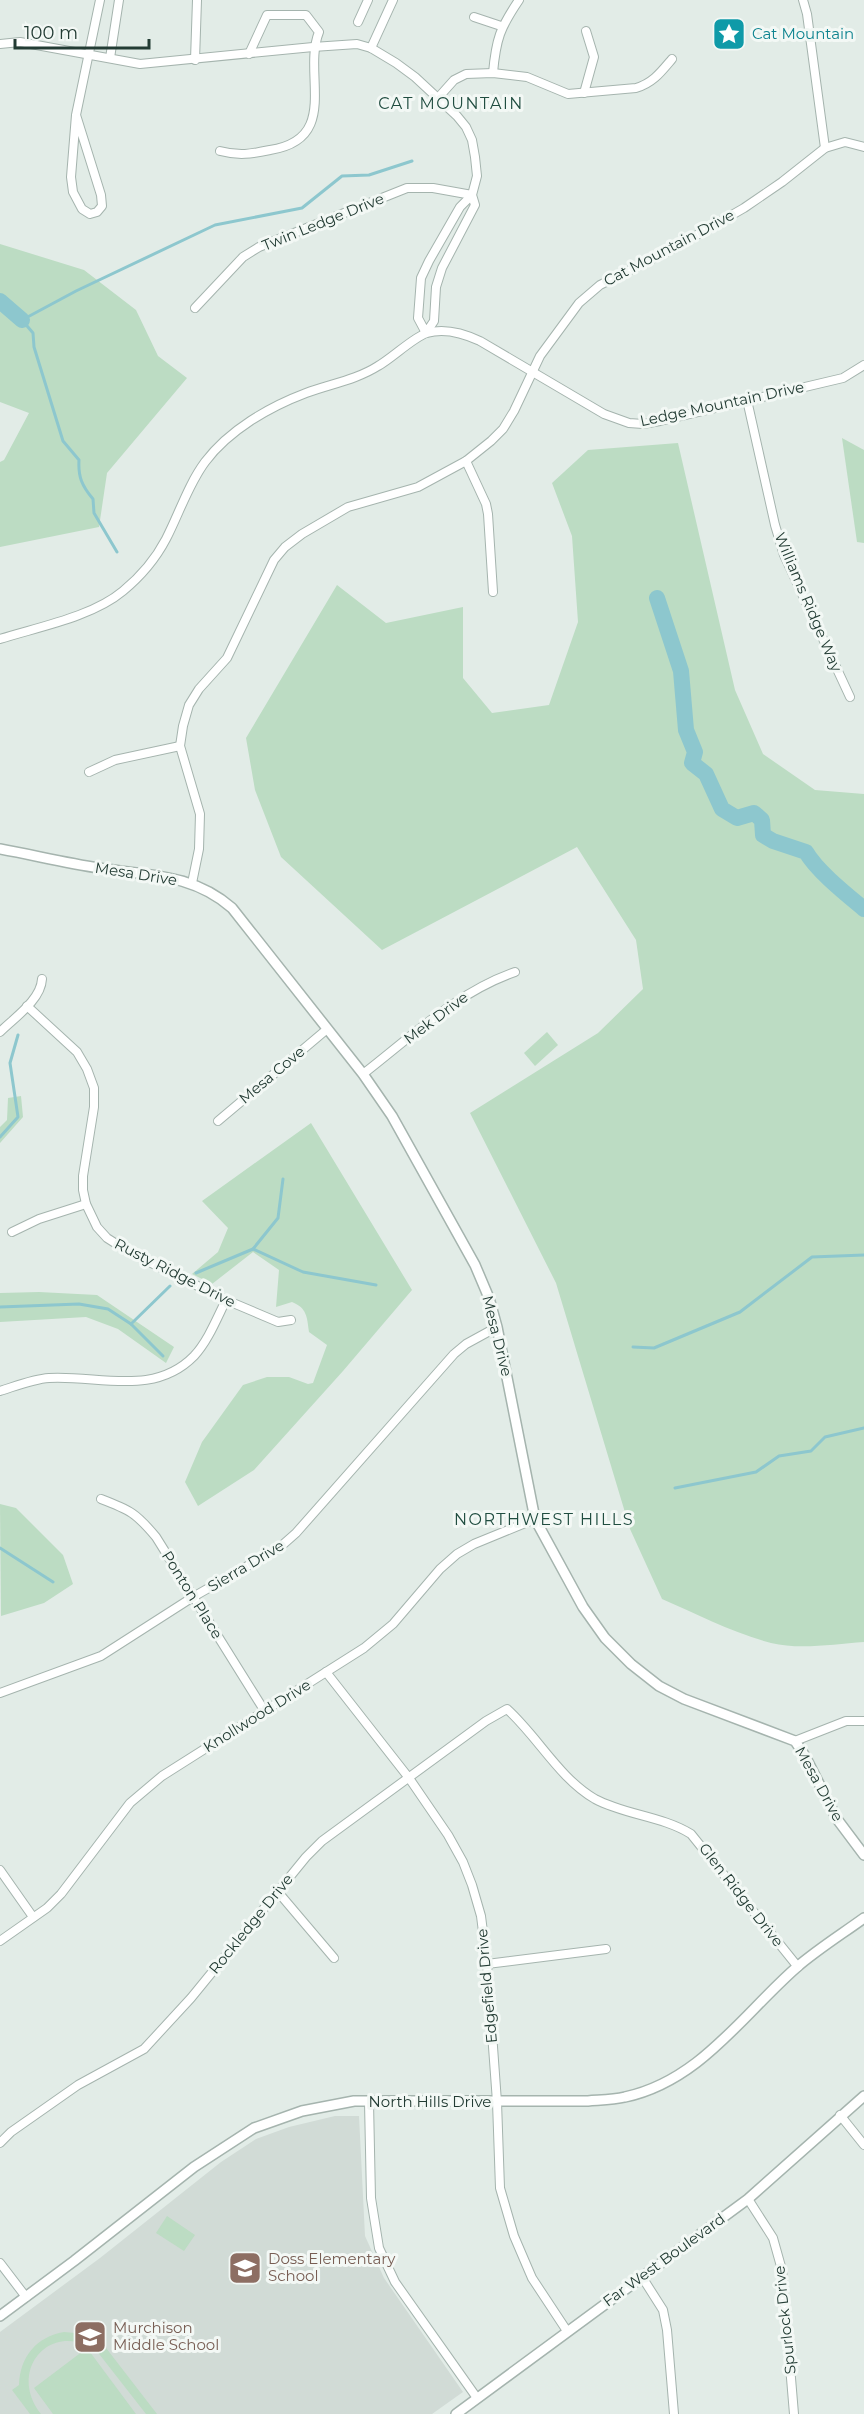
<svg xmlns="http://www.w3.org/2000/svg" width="864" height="2414" font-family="Montserrat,sans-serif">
<rect width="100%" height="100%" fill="#e2ece7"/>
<path fill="#d1dbd6" d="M335,2116H359L365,2236L384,2278L463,2392L432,2414H0V2332L100,2258L221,2162L256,2139L289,2127Z"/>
<g fill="#bcdcc3">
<path d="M0,244L84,270L136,310L158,356L187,378L107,473L99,527L0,547V462L4,460L29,413L0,402Z"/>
<path d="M842,438L864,450V543L857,542Z"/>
<path d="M678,443L735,690L763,754L815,790L864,794V1642C834,1644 800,1650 771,1643C733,1633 697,1614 662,1599L630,1529L556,1283L470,1113L598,1033L643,989L636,940L577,847L382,950L281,857L255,790L246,738L337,585L386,623L463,607V678L492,713L549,705L578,622L572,536L552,483L588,450Z"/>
<path d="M547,1032L558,1045L535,1066L524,1053Z"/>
<path d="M21,1096L23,1117L0,1143V1127L7,1120L8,1098Z"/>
<path d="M311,1123L412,1290L343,1371L254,1470L198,1506L185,1482L202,1442L243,1385L267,1377H289L308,1384L313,1383L327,1345L309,1332C307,1317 307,1308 292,1302L276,1307L279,1270L253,1252L212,1284L192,1274L218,1252L228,1228L202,1201Z"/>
<path d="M39,1292L97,1295L174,1347L166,1363L118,1329L86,1317L0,1322V1293Z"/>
<path d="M0,1504L16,1508L63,1555L73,1584L44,1603L1,1616Z"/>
<path d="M167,2216L195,2235L184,2251L156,2233Z"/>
<path d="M64,2332L85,2334L103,2344L157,2414H146L96,2350C50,2320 7,2370 41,2414H30L12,2390L19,2385C20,2357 36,2337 64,2332Z"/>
<path d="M87,2348L136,2414H53L34,2388Z"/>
</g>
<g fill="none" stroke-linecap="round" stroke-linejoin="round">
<g stroke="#8dc7ce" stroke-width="3">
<path d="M117,552L94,513L93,499C82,486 78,477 79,460L63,441L34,347L33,333L22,320L76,291L215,225L302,208L342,176L369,175L412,161"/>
<path d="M0,1137L18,1117L10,1063L18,1035"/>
<path d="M253,1249L278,1218L283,1179"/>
<path d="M196,1273L253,1249L303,1272L376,1285"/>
<path d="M0,1307L79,1304L108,1309L131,1324L170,1286"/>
<path d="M131,1324L163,1356"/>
<path d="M633,1347L654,1348L740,1312L812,1257L864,1255"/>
<path d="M675,1488L756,1472L779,1456L811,1451L825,1437L864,1428"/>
<path d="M0,1548L53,1582"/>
</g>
<g stroke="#8dc7ce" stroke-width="16">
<path d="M0,301L22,320"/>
<path d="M657,598L681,671L686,730L695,752L692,763L706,774L722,809L737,818L754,813L762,820L763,835L773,841L806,852C817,871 846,894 864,909"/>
</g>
<g stroke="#a5b4ae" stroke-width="10">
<g id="minor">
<path d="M803,0L807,14L825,148"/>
<path d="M474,17L501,26"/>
<path d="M358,22L368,0"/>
<path d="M0,44L20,42L140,64L313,47L357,44L371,48L396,63L415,77L457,116L466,127L472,140L475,157L477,176L472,195L475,205L442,268L436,287L434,321L426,333L418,318L421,278L429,261L460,207L472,195"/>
<path d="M371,48L393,0"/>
<path d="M110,58L119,0"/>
<path d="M195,60L197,0"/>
<path d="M493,73C496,39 500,28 519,0"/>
<path d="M584,93L594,57L586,31"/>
<path d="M437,99L454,80L466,74L493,73L527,77L568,94L636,88C653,83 661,72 672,59"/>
<path d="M76,115L101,195L102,206L97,212L90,214L82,209L73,192L71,177L76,115L100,0"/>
<path d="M220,151C239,156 251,154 270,150C341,139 302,74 319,32L306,15H267L249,54"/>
<path d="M195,308L243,257L259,247L407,188H433L472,195"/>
<path d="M747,400L775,525L784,555L850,697"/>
<path d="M466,461L486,504L488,514L493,592"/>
<path d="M0,639C38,627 92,617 123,591C140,577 155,560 166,539C179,514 188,485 205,462C229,430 269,407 306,393C330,384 356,380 378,366C391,359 415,336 427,333C444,328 465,334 480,341L604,414L629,423L643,424L660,421L843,378L864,365"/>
<path d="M89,772L115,760L180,746"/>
<path d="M192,883L199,849L200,814L180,746L183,726L189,705L199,689L227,658L274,560L285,547L302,534L348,507L418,487L466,461L491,441L503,429L514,411L540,356L579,303L600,285L676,247L744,208L782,182L825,148L845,142L864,147"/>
<path d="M27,1006L77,1052L87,1069L94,1088V1107L83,1176V1190L86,1204L97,1227L107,1238L129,1252L226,1300L278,1322L291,1320"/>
<path d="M0,1032C14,1018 41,1000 42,979"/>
<path d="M363,1074C411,1037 457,992 515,972"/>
<path d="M218,1121L326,1030"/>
<path d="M12,1232L39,1219L86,1204"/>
<path d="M0,1391C16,1386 33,1379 49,1378C99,1375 154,1397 194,1356C208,1341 217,1318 226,1300"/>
<path d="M101,1499C130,1510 136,1513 156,1537L264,1710"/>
<path d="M326,1672L409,1778L448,1835L463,1862L472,1885L481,1916L487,1964L497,2102L500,2188L514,2236L532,2278L567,2331"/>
<path d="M0,1693L101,1656L193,1597L279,1548L296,1533L454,1354L466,1344L497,1327"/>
<path d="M795,1741L846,1721H864"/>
<path d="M0,1870L33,1917"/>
<path d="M278,1892L334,1958"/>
<path d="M0,1941L47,1908L61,1894L130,1803L162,1776L364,1648L393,1624L440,1569L457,1554L474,1544L535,1519"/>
<path d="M487,1964L606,1949"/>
<path d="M369,2102L371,2198L379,2248L395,2282L477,2398"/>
<path d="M840,2115L864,2145"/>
<path d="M0,2143L11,2132L78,2085L144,2049L191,1998L306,1857L322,1841L486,1721L507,1709C538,1737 559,1778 595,1799C625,1815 662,1816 691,1834L798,1967"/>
<path d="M748,2199L773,2238L782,2270L794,2414"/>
<path d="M0,2263L26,2297"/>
<path d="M642,2277L663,2310L667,2330L674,2414"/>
</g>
</g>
<g stroke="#a5b4ae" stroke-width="12">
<g id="tertiary">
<path d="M0,849C33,855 66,863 99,868C148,876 192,873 232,908L363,1074L392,1116L475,1265L489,1298L497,1327L535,1519L583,1607L605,1638L631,1664L659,1686L684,1699L795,1741L805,1756L837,1819L864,1855"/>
<path d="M0,2316L74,2261L194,2167L254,2128L302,2111L354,2101H588C600,2100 613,2100 625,2097C700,2081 743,2014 797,1967C818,1949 842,1934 864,1918"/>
<path d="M456,2414L748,2199L864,2096"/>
</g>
</g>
<use href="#minor" stroke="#fff" stroke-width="8"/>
<use href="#tertiary" stroke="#fff" stroke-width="9"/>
</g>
<defs>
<g id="sight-square" transform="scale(1.725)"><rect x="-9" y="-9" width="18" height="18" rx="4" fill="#0f9aa8" stroke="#f3f8f5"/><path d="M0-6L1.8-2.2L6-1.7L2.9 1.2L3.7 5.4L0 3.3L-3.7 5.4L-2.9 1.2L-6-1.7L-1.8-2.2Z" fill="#fff"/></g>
<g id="school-square" transform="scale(1.725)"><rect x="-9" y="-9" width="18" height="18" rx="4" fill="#8d6e63" stroke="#f3f8f5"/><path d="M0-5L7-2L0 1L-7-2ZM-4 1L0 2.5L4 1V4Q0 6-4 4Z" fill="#fff"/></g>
</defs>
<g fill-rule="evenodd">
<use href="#sight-square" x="729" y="34"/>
<use href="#school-square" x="245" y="2268"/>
<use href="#school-square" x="90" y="2337"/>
</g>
<g text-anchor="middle" stroke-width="6" stroke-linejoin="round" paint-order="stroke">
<g font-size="15" fill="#0d838f" stroke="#f3f8f5" text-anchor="start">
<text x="752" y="39">Cat Mountain</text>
</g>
<g font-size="15" fill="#233c34" stroke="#f3f8f5">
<text transform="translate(323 222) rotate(-22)" y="5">Twin Ledge Drive</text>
<text transform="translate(669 248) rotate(-28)" y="5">Cat Mountain Drive</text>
<text transform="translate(722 404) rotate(-12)" y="5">Ledge Mountain Drive</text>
<text transform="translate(808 602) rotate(67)" y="5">Williams Ridge Way</text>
<text transform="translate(136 874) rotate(9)" y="5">Mesa Drive</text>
<text transform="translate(436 1018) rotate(-37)" y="5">Mek Drive</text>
<text transform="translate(272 1075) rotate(-40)" y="5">Mesa Cove</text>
<text transform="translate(175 1273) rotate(27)" y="5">Rusty Ridge Drive</text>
<text transform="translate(497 1336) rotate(76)" y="5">Mesa Drive</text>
<text transform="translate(246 1566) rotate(-31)" y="5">Sierra Drive</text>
<text transform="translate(192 1595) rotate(58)" y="5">Ponton Place</text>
<text transform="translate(257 1716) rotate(-32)" y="5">Knollwood Drive</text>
<text transform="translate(819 1784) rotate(61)" y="5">Mesa Drive</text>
<text transform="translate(741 1895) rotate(52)" y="5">Glen Ridge Drive</text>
<text transform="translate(251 1924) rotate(-51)" y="5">Rockledge Drive</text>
<text transform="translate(487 1986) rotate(-95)" y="5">Edgefield Drive</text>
<text x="430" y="2107">North Hills Drive</text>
<text transform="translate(664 2260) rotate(-36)" y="5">Far West Boulevard</text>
<text transform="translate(785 2320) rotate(-96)" y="5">Spurlock Drive</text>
</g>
<g font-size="15" fill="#785e54" stroke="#f3f8f5" text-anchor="start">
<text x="268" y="2264">Doss Elementary<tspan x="268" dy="17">School</tspan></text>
<text x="113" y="2333">Murchison<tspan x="113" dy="17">Middle School</tspan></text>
</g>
<g font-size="16" letter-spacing="1.5" fill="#204d40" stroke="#f3f8f5">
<text x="451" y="109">CAT MOUNTAIN</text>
<text x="544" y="1525">NORTHWEST HILLS</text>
</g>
</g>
<path d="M15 39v9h134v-9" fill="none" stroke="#233c34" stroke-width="3"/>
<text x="24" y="39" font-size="18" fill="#233c34" stroke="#f3f8f5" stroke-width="4.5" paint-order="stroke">100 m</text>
</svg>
